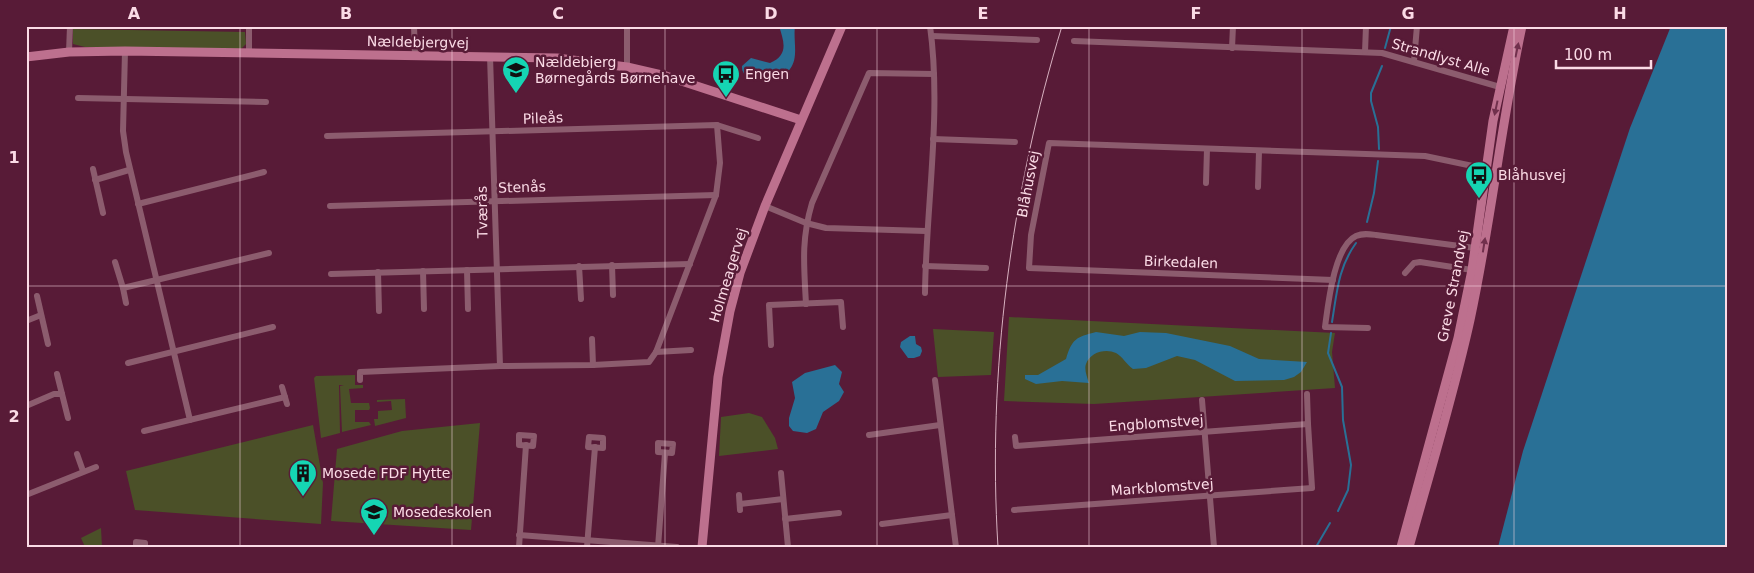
<svg xmlns="http://www.w3.org/2000/svg" width="1754" height="573" font-family="'DejaVu Sans',sans-serif">
<rect width="100%" height="100%" fill="#581b37"/>
<g fill="#4b5028">
<path d="M73,29L245,32L246,44L241,49L85,47L73,44Z"/>
<path d="M1009,317L1335,333L1332,352L1335,388L1094,404L1004,401Z"/>
<path d="M933,329L994,332L991,375L938,377Z"/>
<path d="M355,375V385H363V388L349,389L351,403H369L370,408L369,410H355V422H369L371,425L342,432L340,386L344,385H339L340,433L321,438L314,378L316,376Z"/>
<path d="M405,399L406,418L375,426L374,419H378V411L392,410L391,401L377,402V400Z"/>
<path d="M749,413L762,417L775,438L778,449L719,456L721,417Z"/>
<path d="M480,423L471,530L331,521L337,449L402,431Z"/>
<path d="M313,425L323,483L321,524L135,510L126,471Z"/>
<path d="M101,528L102,547H85L81,538Z"/>
</g>
<g fill="#297096">
<path d="M779,26H795C793,40 799,58 790,69C782,81 740,86 742,66L751,58L770,63C789,55 784,42 779,26Z"/>
<path d="M1671,26H1728V547H1498L1523,451L1630,128Z"/>
<path d="M1096,332L1124,336L1140,332L1166,333L1230,346L1259,359L1307,362L1301,372L1294,377L1284,380L1235,381L1195,360L1177,356L1146,368L1133,369C1127,365 1122,356 1116,353C1106,348 1090,352 1086,364C1084,369 1087,377 1089,383L1062,381L1036,384L1025,379V375H1038L1066,359C1072,339 1076,337 1096,332Z"/>
<path d="M910,336H915L916,344L921,347L922,351L920,356L914,358H908L900,347L901,342Z"/>
<path d="M835,365L842,372L839,384L844,392L839,401L823,412L816,429L807,433L793,431L789,426V418L795,398L792,382L805,373Z"/>
</g>
<g fill="none" stroke-linecap="round" stroke-linejoin="round">
<g stroke="#297096" stroke-width="2">
<path d="M1385,48L1391,26"/>
<path d="M1379,149L1378,127L1371,101V93L1382,66"/>
<path d="M1367,222L1374,193L1378,161"/>
<path d="M1332,322C1337,292 1338,268 1356,243"/>
<path d="M1331,333L1328,353L1342,387L1343,420L1351,465L1348,490L1338,511"/>
<path d="M1316,547L1330,523"/>
</g>
<g stroke="#8c5c6e" stroke-width="6">
<path d="M414,26L415,55"/>
<path d="M932,36L1037,40"/>
<path d="M1074,41L1382,53L1500,87"/>
<path d="M1232,48L1233,26"/>
<path d="M125,51L123,131L126,152L190,420"/>
<path d="M69,52L70,26"/>
<path d="M1365,52L1366,26"/>
<path d="M249,53V26"/>
<path d="M490,56L500,366"/>
<path d="M1414,61L1417,26"/>
<path d="M627,67V26"/>
<path d="M78,98L266,102"/>
<path d="M327,136L717,125L758,138"/>
<path d="M933,139L1015,142"/>
<path d="M93,169L103,213"/>
<path d="M95,180L129,170"/>
<path d="M1206,183L1207,149"/>
<path d="M1258,187L1259,151"/>
<path d="M138,204L264,172"/>
<path d="M330,206L716,195"/>
<path d="M765,206L806,223L826,228L926,231"/>
<path d="M115,262L123,288L126,303"/>
<path d="M612,265L613,295"/>
<path d="M579,266L581,299"/>
<path d="M925,266L986,268"/>
<path d="M467,270L468,309"/>
<path d="M423,271L424,309"/>
<path d="M378,272L379,311"/>
<path d="M1405,273L1414,263L1420,262L1472,270"/>
<path d="M331,274L690,264"/>
<path d="M1333,280L1029,268L1031,235L1049,143L1425,156L1487,169"/>
<path d="M123,288L269,253"/>
<path d="M925,293C926,205 942,113 930,26"/>
<path d="M37,296L48,344"/>
<path d="M806,304C804,266 801,240 812,203L869,73L934,74"/>
<path d="M26,321L41,315"/>
<path d="M1368,328L1325,327C1328,305 1334,246 1356,236C1363,233 1369,234 1376,235L1475,248"/>
<path d="M592,339L593,365"/>
<path d="M771,345L769,305L841,302L843,327"/>
<path d="M656,352L691,350"/>
<path d="M128,363L273,327"/>
<path d="M57,374L68,418"/>
<path d="M360,380V372L500,366L593,365L649,362L656,352L716,195L720,163L717,125"/>
<path d="M935,380L956,547"/>
<path d="M282,387L287,404"/>
<path d="M1202,400L1214,547"/>
<path d="M26,406L54,394H62"/>
<path d="M144,431L285,397"/>
<path d="M519,435L534,436L533,446L519,445Z"/>
<path d="M869,435L940,425"/>
<path d="M589,437L603,438V448L588,447Z"/>
<path d="M1015,437L1016,446L1308,424"/>
<path d="M658,443L673,444L672,453L658,452Z"/>
<path d="M77,454L83,471"/>
<path d="M781,473L788,547"/>
<path d="M26,495L96,467"/>
<path d="M739,495L740,510"/>
<path d="M740,504L783,499"/>
<path d="M1014,510L1312,488L1308,424L1307,394"/>
<path d="M785,519L839,513"/>
<path d="M882,524L952,515"/>
<path d="M519,535L677,547"/>
<path d="M136,547V542L145,543V547"/>
<path d="M519,547L526,445"/>
<path d="M587,547L595,447"/>
<path d="M658,547L665,453"/>
</g>
<g stroke="#bd708e" stroke-width="9">
<path d="M26,57L69,52L125,51L557,58L627,67L666,76L801,120"/>
<path d="M702,547L718,377L730,311L740,273L765,206L842,26"/>
<path d="M1401,547L1458,338L1472,270L1493,121L1514,26"/>
<path d="M1409,547C1430,472 1453,397 1470,320C1491,223 1501,124 1522,26"/>
</g>
<path stroke="#d7b1c0" stroke-width="1" d="M998,547C987,372 1011,193 1062,26"/>
</g>
<defs><path id="oneway-solid" d="M-6-.8H1V-3.2L6.5 0L1 3.2V.8H-6Z" transform="scale(1.25)"/></defs>
<g fill="#71304d">
<use href="#oneway-solid" transform="translate(1517 50) rotate(-78)"/>
<use href="#oneway-solid" transform="translate(1496 108) rotate(102)"/>
<use href="#oneway-solid" transform="translate(1484 245) rotate(-81)"/>
</g>
<path fill="none" stroke="#fbdbe6" stroke-width="1" stroke-opacity="0.55" d="M240,26V547M452,26V547M665,26V547M877,26V547M1089,26V547M1302,26V547M1514,26V547M26,286H1728"/>
<defs>
<g id="school-pin" transform="scale(1.4375)"><path d="M0 17L-7.5 6A9.5 9.5 0 1 1 7.5 6Z" fill="#15d5b3" stroke="#581b37"/><path d="M0-5L7-2L0 1L-7-2ZM-4 1L0 2.5L4 1V4Q0 6-4 4Z" fill="#111"/></g>
<g id="bus-pin" transform="scale(1.4375)"><path d="M0 17L-7.5 6A9.5 9.5 0 1 1 7.5 6Z" fill="#15d5b3" stroke="#581b37"/><path d="M-5-6H5V4H4V6H2V4H-2V6H-4V4H-5ZM-3.5-4V0h7V-4ZM-3.5 1.2v1.5H-2V1.2ZM2 1.2v1.5H3.5V1.2Z" fill="#111"/></g>
<g id="building-pin" transform="scale(1.4375)"><path d="M0 17L-7.5 6A9.5 9.5 0 1 1 7.5 6Z" fill="#15d5b3" stroke="#581b37"/><path d="M-4-6H4V6H1V3H-1V6H-4ZM-2.5-4.3h1.7v1.8h-1.7ZM.8-4.3h1.7v1.8H.8ZM-2.5-1h1.7V.8h-1.7ZM.8-1h1.7V.8H.8Z" fill="#111"/></g>
</defs>
<g fill-rule="evenodd">
<use href="#school-pin" x="516" y="70"/>
<use href="#bus-pin" x="726" y="74"/>
<use href="#bus-pin" x="1479" y="175"/>
<use href="#building-pin" x="303" y="473"/>
<use href="#school-pin" x="374" y="512"/>
</g>
<g text-anchor="middle" stroke-width="5" stroke-linejoin="round" paint-order="stroke">
<g font-size="14" fill="#fbdbe6" stroke="#581b37">
<text transform="translate(418 42) rotate(1)" y="5">Nældebjergvej</text>
<text transform="translate(1441 57) rotate(16)" y="5">Strandlyst Alle</text>
<text transform="translate(543 118) rotate(-2)" y="5">Pileås</text>
<text transform="translate(1028 184) rotate(-79)" y="5">Blåhusvej</text>
<text transform="translate(522 187) rotate(-2)" y="5">Stenås</text>
<text transform="translate(482 212) rotate(-91)" y="5">Tværås</text>
<text transform="translate(1181 262) rotate(2)" y="5">Birkedalen</text>
<text transform="translate(728 275) rotate(-73)" y="5">Holmeagervej</text>
<text transform="translate(1453 286) rotate(-79)" y="5">Greve Strandvej</text>
<text transform="translate(1156 423) rotate(-4)" y="5">Engblomstvej</text>
<text transform="translate(1162 487) rotate(-4)" y="5">Markblomstvej</text>
</g>
<g font-size="14" fill="#fbdbe6" stroke="#581b37" text-anchor="start">
<text x="535" y="67">Nældebjerg<tspan x="535" dy="16">Børnegårds Børnehave</tspan></text>
<text x="745" y="79">Engen</text>
<text x="1498" y="180">Blåhusvej</text>
<text x="322" y="478">Mosede FDF Hytte</text>
<text x="393" y="517">Mosedeskolen</text>
</g>
</g>
<rect width="1754" height="573" fill="none" stroke="#581b37" stroke-width="55"/>
<path d="M1556 60v8h95v-8" fill="none" stroke="#fbdbe6" stroke-width="2.5"/>
<text x="1564" y="60" font-size="15" fill="#fbdbe6" stroke="#581b37" stroke-width="4" paint-order="stroke">100 m</text>
<rect x="28" y="28" width="1698" height="518" fill="none" stroke="#fbdbe6" stroke-width="2"/>
<g font-size="16" text-anchor="middle" font-weight="bold" fill="#fbdbe6">
<text x="134" y="19">A</text>
<text x="346" y="19">B</text>
<text x="558" y="19">C</text>
<text x="771" y="19">D</text>
<text x="983" y="19">E</text>
<text x="1196" y="19">F</text>
<text x="1408" y="19">G</text>
<text x="1620" y="19">H</text>
<text x="14" y="163">1</text>
<text x="14" y="422">2</text>
</g>
</svg>
